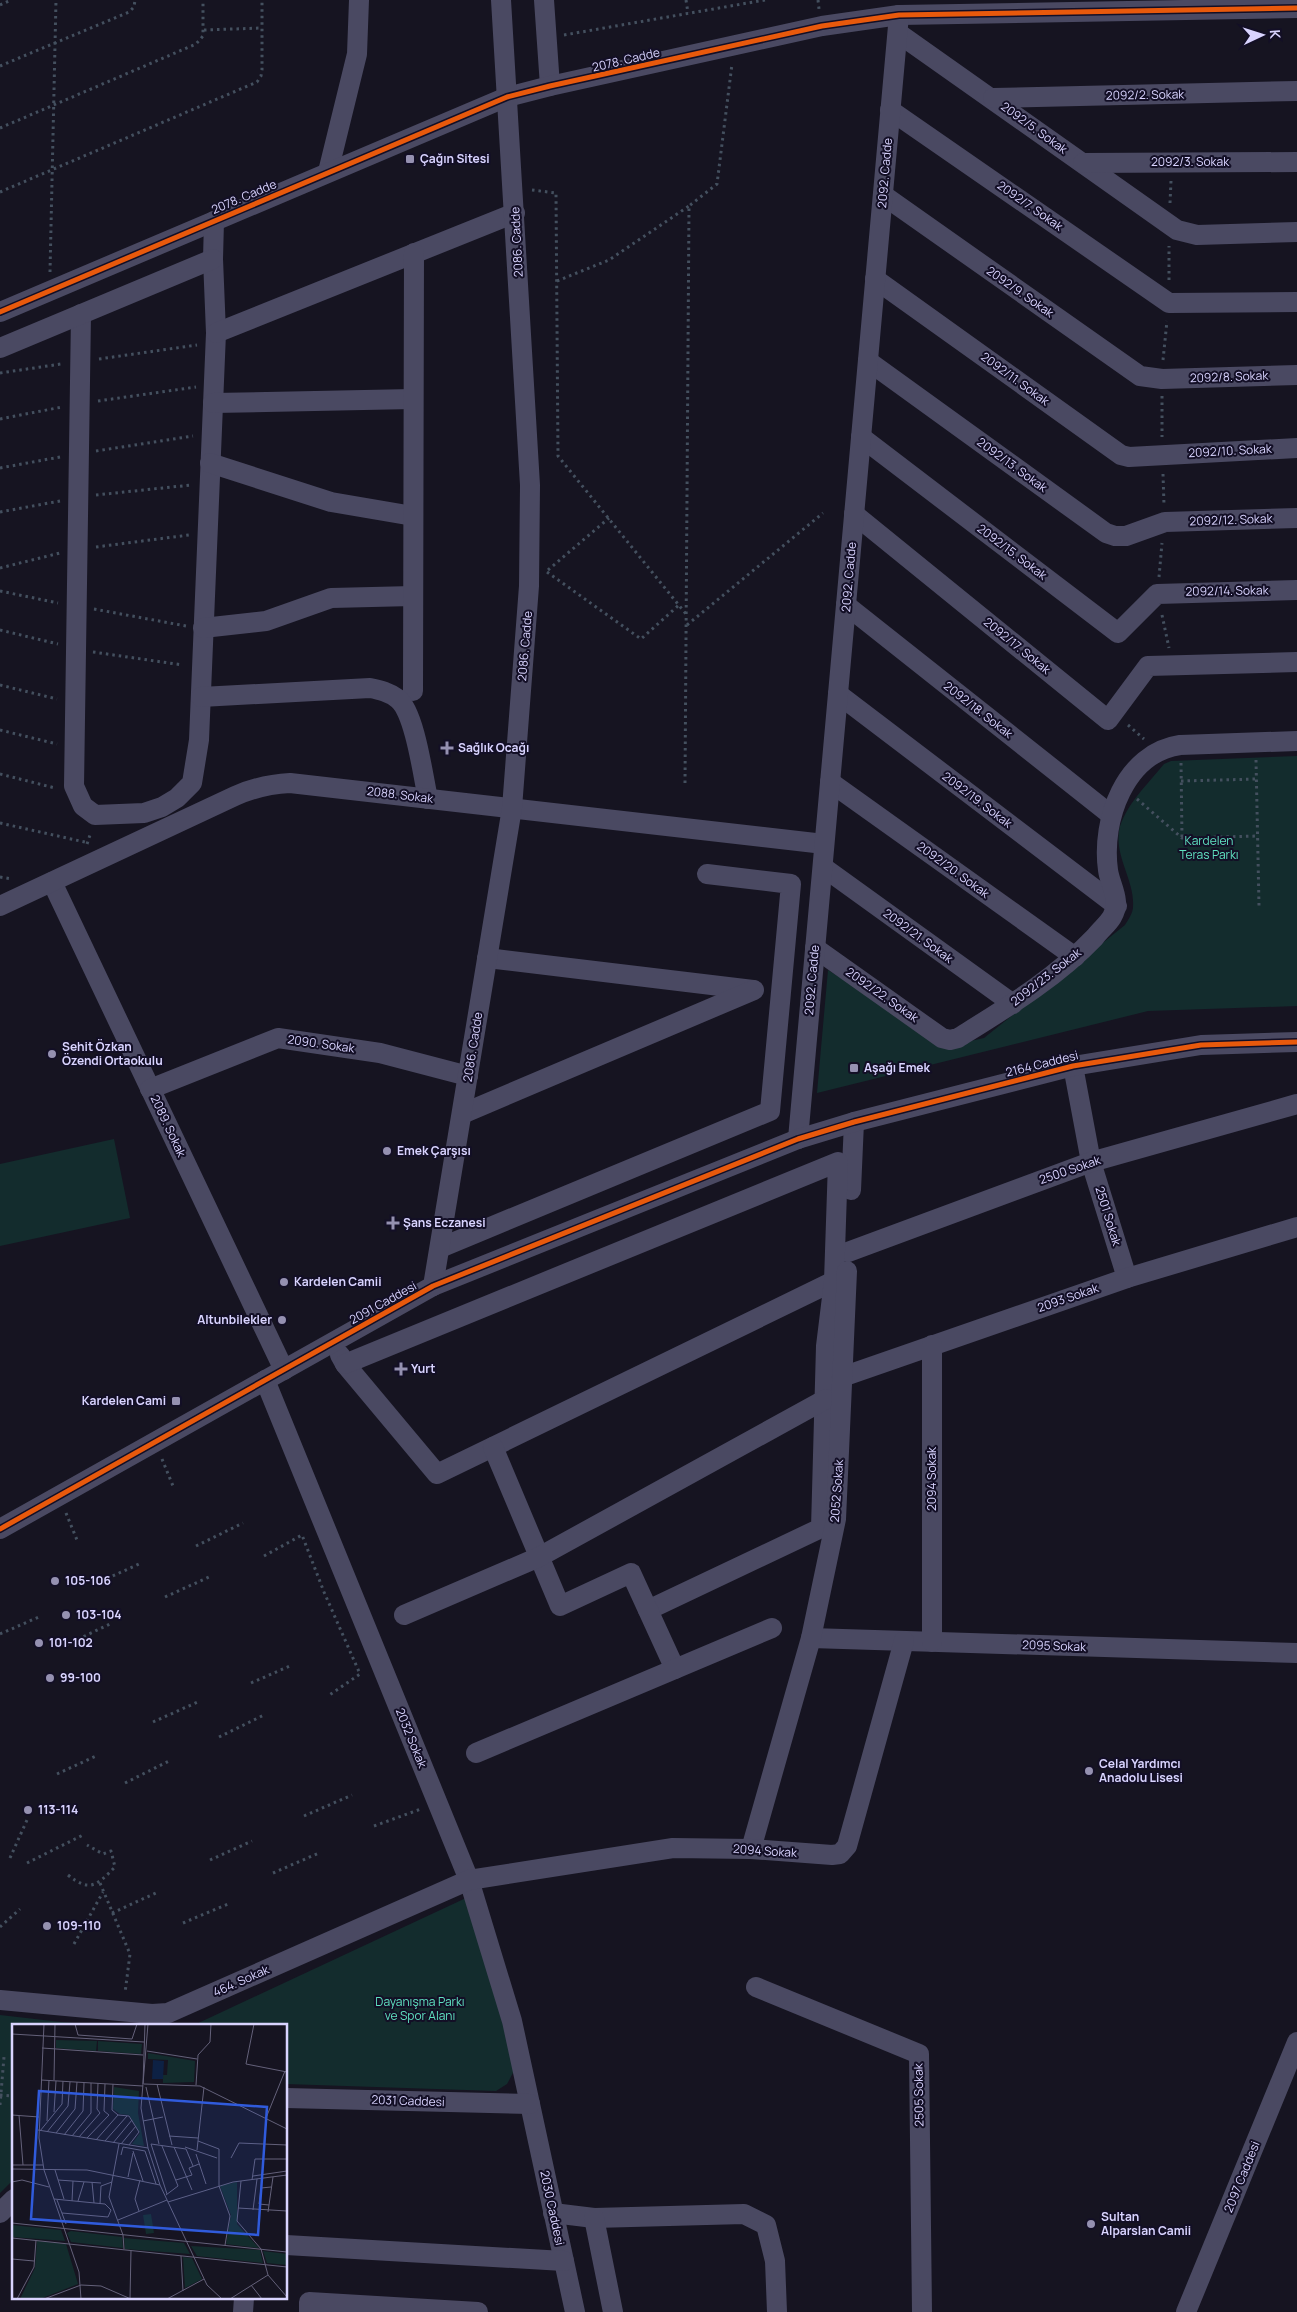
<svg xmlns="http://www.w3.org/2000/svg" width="1297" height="2312" font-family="Manrope,sans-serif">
<rect width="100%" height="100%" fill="#161421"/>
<g fill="#132c2d">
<path d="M1297,756V1006L1148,1011L817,1093L828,970L948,1046L984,1038L1125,925C1128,920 1133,913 1133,907C1135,881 1115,858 1119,831C1124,806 1149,783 1164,764L1171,761Z"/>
<path d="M114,1139L130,1218L0,1246V1164Z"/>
<path d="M466,1898L498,1988L515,2069L507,2084L496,2091L286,2084V2026H192Z"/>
<path d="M0,2015L61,2022L118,2026H14V2179L0,2193Z"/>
</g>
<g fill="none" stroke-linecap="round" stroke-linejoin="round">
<g stroke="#44505f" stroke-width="3" stroke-dasharray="2.5 4" stroke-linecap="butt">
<path d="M686,0L688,13"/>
<path d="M818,0L819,9"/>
<path d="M0,5L11,0"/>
<path d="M204,30L262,28"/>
<path d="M564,35L765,0"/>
<path d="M0,66L129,12L134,7L135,0"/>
<path d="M0,128L196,44L203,36V0"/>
<path d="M532,190L556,193L558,456L686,614"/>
<path d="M0,192L257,82L261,76L262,70V0"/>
<path d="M1170,203L1171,181"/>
<path d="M50,272L56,0"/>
<path d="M1169,280V246"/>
<path d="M557,281L609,260L689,206"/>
<path d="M99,359L197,345"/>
<path d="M1163,360L1167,321"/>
<path d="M0,373L61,364"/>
<path d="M1162,396V437"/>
<path d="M98,401L196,387"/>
<path d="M0,419L62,407"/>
<path d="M96,451L193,436"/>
<path d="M0,468L60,457"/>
<path d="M1163,474L1164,505"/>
<path d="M96,495L191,485"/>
<path d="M0,512L60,501"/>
<path d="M96,547L189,535"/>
<path d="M0,568L60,553"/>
<path d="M548,570L609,518"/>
<path d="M547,572L641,639L679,605"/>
<path d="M1159,577L1162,543"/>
<path d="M0,591L58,603"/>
<path d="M94,609L186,626"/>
<path d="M1162,615L1169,648"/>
<path d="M687,625L823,513"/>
<path d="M0,630L58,644"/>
<path d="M93,652L183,665"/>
<path d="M0,685L57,699"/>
<path d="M1128,725L1144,739"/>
<path d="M0,730L57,744"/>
<path d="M1256,760L1259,906"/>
<path d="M1181,763L1182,838"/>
<path d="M0,774L55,788"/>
<path d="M1181,781L1257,779"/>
<path d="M685,783L689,206L717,184L732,64"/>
<path d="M1137,799L1182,838L1258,836"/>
<path d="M0,823L89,843"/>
<path d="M87,844L91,832"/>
<path d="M0,877L12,879"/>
<path d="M162,1459L173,1486"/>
<path d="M66,1513L77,1540"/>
<path d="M196,1546L243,1523"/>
<path d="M264,1556L302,1535L324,1592L360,1674L328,1696"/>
<path d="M95,1584L139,1564"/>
<path d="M165,1597L209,1577"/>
<path d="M0,1634L41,1616"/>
<path d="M66,1645L112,1623"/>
<path d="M251,1683L292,1665"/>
<path d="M153,1722L200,1701"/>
<path d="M219,1737L264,1715"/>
<path d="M57,1774L98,1755"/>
<path d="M125,1783L169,1761"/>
<path d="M304,1816L352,1795"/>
<path d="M374,1826L421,1809"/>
<path d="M10,1858L27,1820"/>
<path d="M210,1860L252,1841"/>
<path d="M27,1863L83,1835"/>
<path d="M273,1873L319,1853"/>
<path d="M68,1875C90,1893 97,1885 115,1867L111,1851L103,1854L87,1845"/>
<path d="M100,1883L130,1954L125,1993"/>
<path d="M112,1913L158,1892"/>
<path d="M183,1923L228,1904"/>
<path d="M0,1927L20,1909"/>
<path d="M74,1944L103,1892"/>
<path d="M0,2095L14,2096"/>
<path d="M0,2105L4,2057"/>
</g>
<g stroke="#4a4962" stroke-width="20">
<path d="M544,0L550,86"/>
<path d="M898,33L1177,230L1197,235L1297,232"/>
<path d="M993,98L1297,91"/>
<path d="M890,110L1169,303L1297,302"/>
<path d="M1083,163L1297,162"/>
<path d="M328,172L357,54L359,0"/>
<path d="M883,195L1140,376L1162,379L1297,375"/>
<path d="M875,279L1121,455L1129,457L1297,448"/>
<path d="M0,312L507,97L550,86L822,26L899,15L1297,8"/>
<path d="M81,314L74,786L83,806L95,815L144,813L162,807L177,798L192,783L199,740L216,333L213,259L214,221"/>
<path d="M216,333L515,213"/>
<path d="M0,348L213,259"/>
<path d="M868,361L1106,533L1115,536H1126L1165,522L1297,518"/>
<path d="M213,403L413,399"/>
<path d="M861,437L1118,633L1157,594L1297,590"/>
<path d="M210,463L331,502L413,516"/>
<path d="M854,514L1108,720L1148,666L1297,662"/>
<path d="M846,605L1111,815"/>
<path d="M203,628L266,621L331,598L413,596"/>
<path d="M413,691L414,253"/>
<path d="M838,694L1117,906"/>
<path d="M201,697L370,688C380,690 389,692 398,699C415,713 423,776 428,799"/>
<path d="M830,782L1075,957"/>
<path d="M823,867L1013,1004"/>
<path d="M52,882L284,1370"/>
<path d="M0,906L235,796C253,788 271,784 290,783L824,844"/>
<path d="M815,948L942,1038L950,1040L958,1038C1006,1008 1056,978 1095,937C1100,930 1108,924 1112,917C1122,900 1110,886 1108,870C1101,820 1125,753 1180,745L1297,741"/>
<path d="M487,958L753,990"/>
<path d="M1073,1066L1091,1162L1127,1278"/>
<path d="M150,1089L278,1038L380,1053L468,1076"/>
<path d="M462,1114L754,990"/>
<path d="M798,1139L899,15"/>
<path d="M851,1190L854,1122"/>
<path d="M440,1248L770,1111L791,884L707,874"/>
<path d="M848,1252L1091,1162L1297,1104"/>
<path d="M433,1286L512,808L529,586L530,485L501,0"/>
<path d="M340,1355L345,1364L437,1474L834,1281"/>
<path d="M345,1364L838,1162L834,1281L826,1346L821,1528L648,1610"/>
<path d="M842,1377L1127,1278L1297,1227"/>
<path d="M265,1380L469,1880L512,2021L575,2312"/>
<path d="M493,1447L560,1606L631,1573L675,1669"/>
<path d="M0,1529L433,1286L798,1139L854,1122L1073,1066L1201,1045L1297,1042"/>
<path d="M404,1615L539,1557L826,1399"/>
<path d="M811,1638L1297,1653"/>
<path d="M932,1642V1345"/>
<path d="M476,1753L772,1628"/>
<path d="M751,1849L811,1638L836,1519L847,1271"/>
<path d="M756,1987L919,2054L922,2312"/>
<path d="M0,2000L152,2014L168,2013L469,1880L673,1848L751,1849L832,1855L840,1854L847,1846L904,1641"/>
<path d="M286,2098L530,2104"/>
<path d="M0,2213L14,2199"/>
<path d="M553,2213L594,2218L744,2214L766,2225L775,2261L777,2312"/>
<path d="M594,2218L613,2312"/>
<path d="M286,2245L564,2261"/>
<path d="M243,2312L244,2298"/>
<path d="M309,2312V2302L478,2312"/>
<path d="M1186,2312L1297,2042"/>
</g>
<g stroke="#130f26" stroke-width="8">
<g id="cycleway">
<path d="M0,312L507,97L550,86L822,26L899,15L1297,8"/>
<path d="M0,1529L433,1286L798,1139L854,1122L1073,1066L1201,1045L1297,1042"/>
</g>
</g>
<use href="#cycleway" stroke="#e8590c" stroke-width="5"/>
</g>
<g fill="#9591b1" stroke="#130f26" stroke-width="2">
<rect x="405" y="154" width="10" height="10" rx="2.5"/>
<path d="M444.5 740.5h5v5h5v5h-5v5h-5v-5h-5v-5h5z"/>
<circle cx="52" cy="1054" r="5"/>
<rect x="849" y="1063" width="10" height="10" rx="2.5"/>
<circle cx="387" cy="1151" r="5"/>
<path d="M390.5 1215.5h5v5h5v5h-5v5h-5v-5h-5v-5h5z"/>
<circle cx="284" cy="1282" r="5"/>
<circle cx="282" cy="1320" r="5"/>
<path d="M398.5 1361.5h5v5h5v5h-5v5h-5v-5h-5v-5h5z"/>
<rect x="171" y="1396" width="10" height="10" rx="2.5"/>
<circle cx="55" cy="1581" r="5"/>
<circle cx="66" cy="1615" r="5"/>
<circle cx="39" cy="1643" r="5"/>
<circle cx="50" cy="1678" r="5"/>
<circle cx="1089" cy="1771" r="5"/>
<circle cx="28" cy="1810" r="5"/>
<circle cx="47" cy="1926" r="5"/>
<circle cx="1091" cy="2224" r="5"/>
</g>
<g text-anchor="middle" stroke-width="4" stroke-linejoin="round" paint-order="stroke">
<g font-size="12" fill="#d9d4ff" stroke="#130f26">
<text transform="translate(626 60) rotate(-13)" y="4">2078. Cadde</text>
<text transform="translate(1145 95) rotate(-1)" y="4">2092/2. Sokak</text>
<text transform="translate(1034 128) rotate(36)" y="4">2092/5. Sokak</text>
<text x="1190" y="166">2092/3. Sokak</text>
<text transform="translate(885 173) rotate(-85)" y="4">2092. Cadde</text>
<text transform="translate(244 197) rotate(-23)" y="4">2078. Cadde</text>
<text transform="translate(1030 206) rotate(35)" y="4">2092/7. Sokak</text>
<text transform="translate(517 242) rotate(-93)" y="4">2086. Cadde</text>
<text transform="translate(1020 292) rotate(35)" y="4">2092/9. Sokak</text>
<text transform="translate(1229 377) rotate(-2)" y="4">2092/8. Sokak</text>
<text transform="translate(1015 379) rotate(36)" y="4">2092/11. Sokak</text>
<text transform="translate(1230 451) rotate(-3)" y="4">2092/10. Sokak</text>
<text transform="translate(1012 465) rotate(36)" y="4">2092/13. Sokak</text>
<text transform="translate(1231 520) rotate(-2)" y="4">2092/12. Sokak</text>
<text transform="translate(1012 552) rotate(37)" y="4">2092/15. Sokak</text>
<text transform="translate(849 577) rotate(-85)" y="4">2092. Cadde</text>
<text transform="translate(1227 591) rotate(-1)" y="4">2092/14. Sokak</text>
<text transform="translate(525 646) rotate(-85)" y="4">2086. Cadde</text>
<text transform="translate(1017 646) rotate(39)" y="4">2092/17. Sokak</text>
<text transform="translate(978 710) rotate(38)" y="4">2092/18. Sokak</text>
<text transform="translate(400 795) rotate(7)" y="4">2088. Sokak</text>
<text transform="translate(977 800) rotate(37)" y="4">2092/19. Sokak</text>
<text transform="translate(953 870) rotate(36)" y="4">2092/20. Sokak</text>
<text transform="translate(918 936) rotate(36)" y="4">2092/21. Sokak</text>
<text transform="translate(1046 977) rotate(-38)" y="4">2092/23. Sokak</text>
<text transform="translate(812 980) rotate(-85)" y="4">2092. Cadde</text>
<text transform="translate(882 995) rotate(35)" y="4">2092/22. Sokak</text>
<text transform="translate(321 1044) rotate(8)" y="4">2090. Sokak</text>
<text transform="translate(473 1047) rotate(-81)" y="4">2086. Cadde</text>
<text transform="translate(1042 1064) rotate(-14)" y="4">2164 Caddesi</text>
<text transform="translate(168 1126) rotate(65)" y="4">2089. Sokak</text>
<text transform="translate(1070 1170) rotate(-19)" y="4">2500 Sokak</text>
<text transform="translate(1108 1216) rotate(73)" y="4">2501 Sokak</text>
<text transform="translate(1068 1298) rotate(-19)" y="4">2093 Sokak</text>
<text transform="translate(383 1303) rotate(-29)" y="4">2091 Caddesi</text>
<text transform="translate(932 1479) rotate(-90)" y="4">2094 Sokak</text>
<text transform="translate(837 1491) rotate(-86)" y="4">2052 Sokak</text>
<text transform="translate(1054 1646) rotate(2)" y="4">2095 Sokak</text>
<text transform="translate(411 1738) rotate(68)" y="4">2032 Sokak</text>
<text transform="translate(765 1851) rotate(4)" y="4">2094 Sokak</text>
<text transform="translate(241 1981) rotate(-24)" y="4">464. Sokak</text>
<text transform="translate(919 2095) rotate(-91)" y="4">2505 Sokak</text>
<text transform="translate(408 2101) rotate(2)" y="4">2031 Caddesi</text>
<text transform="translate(1242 2177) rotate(-68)" y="4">2097 Caddesi</text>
<text transform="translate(552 2208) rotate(78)" y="4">2030 Caddesi</text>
</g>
<g font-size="12" font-weight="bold" fill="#d9d4ff" stroke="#130f26" text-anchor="start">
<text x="420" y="163">Çağın Sitesi</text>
<text x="458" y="752">Sağlık Ocağı</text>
<text x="62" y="1051">Şehit Özkan<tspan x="62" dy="14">Özendi Ortaokulu</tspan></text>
<text x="864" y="1072">Aşağı Emek</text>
<text x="397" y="1155">Emek Çarşısı</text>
<text x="403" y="1227">Şans Eczanesi</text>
<text x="294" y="1286">Kardelen Camii</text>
<text x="272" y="1324" text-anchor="end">Altunbilekler</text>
<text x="411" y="1373">Yurt</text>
<text x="166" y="1405" text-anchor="end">Kardelen Cami</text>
<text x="65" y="1585">105-106</text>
<text x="76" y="1619">103-104</text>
<text x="49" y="1647">101-102</text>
<text x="60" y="1682">99-100</text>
<text x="1099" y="1768">Celal Yardımcı<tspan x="1099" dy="14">Anadolu Lisesi</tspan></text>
<text x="38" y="1814">113-114</text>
<text x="57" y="1930">109-110</text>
<text x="1101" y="2221">Sultan<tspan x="1101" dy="14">Alparslan Camii</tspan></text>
</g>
<g font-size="12" fill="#5fe0c0" stroke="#130f26">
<text x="1209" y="845">Kardelen<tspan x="1209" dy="14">Teras Parkı</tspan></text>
<text x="420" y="2006">Dayanışma Parkı<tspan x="420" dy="14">ve Spor Alanı</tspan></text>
</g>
</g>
<g transform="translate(12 2024)">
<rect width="275" height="275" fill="#161421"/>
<path d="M44,16L85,17L84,27L44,24ZM86,17L130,20L129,30L86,27ZM136,29L183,37L182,58L151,59V51H155L156,36L136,35ZM102,63L127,67L126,89L132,122L120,120L128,109L117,91L108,90L101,85ZM225,158V200L247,224L214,220L219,191L208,162ZM139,190L142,209L134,210L131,191ZM0,201L49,206L53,217L0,213ZM59,207L110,213L111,224L59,218L55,209ZM112,214L172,219L178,230L113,225ZM25,217L54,220L66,260L28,275H8L23,244ZM179,222L248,226L251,239L185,232ZM251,227L275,230V241L255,239ZM171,233L180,234L190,255L173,264Z" fill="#132c2d"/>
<path d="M141,36L152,37L151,55H140Z" fill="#0d2144"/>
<path fill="none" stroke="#64617a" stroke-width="1" d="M32,0L27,114L32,146L67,248L69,275M63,0L66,11L120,15L125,0M136,0L129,84L136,124L148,161L195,261L210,275M242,0L234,40L275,48M0,10L132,18M30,24L131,31M135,27L185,35M29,56L131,62M42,56L43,0M101,60L100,86L106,91L117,92L127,108L117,121M131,60L133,0M132,60L188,62L275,105M145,60L160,121M184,61L186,31L198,18L199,0M134,63L147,120M42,88L44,57M0,91L27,93M7,91L11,141M254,94L273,47M35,97L37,56M131,97L151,93M26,106L136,124M28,107L50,80L51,57M35,108L56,82L58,58M44,109L63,85L65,58M52,111L71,87L72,59M60,112L79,89V59M157,112L186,114M67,113L88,89L85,85L86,59M75,114L97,91L92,87L93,60M84,116L106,91M93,117L115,92M186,117L207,125V162L218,192L213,221M101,119L120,96M107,120L97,173L111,211L112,225M109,120L124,102M150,122L166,162L154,171M162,123L180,166M173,123L205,134M185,126L192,63M121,127L131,157M184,130L194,160M109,131L111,123L133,127L144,160M219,134L227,119L275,121M0,141H31M0,145L75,146L148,161M43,146L52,175M241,152L275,147M116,153L121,129M46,156L89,159M164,156L180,151L177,144L187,140M240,156L243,135H275M229,157L225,197L249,225L256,251L275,273M0,158L10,156L37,163M80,158L82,179M155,170L139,120L174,125L181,142M42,175L93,180L99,186L96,193L50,189M45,176L54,200M60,177L61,157M66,177L72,158M156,178L221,158L275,151M88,180L89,162L100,158M257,181L247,180L249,164L259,163M226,184L275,187M241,186L245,155M127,187L123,175L128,156M256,188L261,153M106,196L155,176M0,199L275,228M0,214L275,243M169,232L171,267M0,235L22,237M239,261L250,275M5,275L22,243L24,216M32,275L69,261L89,262L119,275M118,275L119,226M155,275L192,255M218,275L256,251"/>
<path fill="#305bdc" fill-opacity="0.15" stroke="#305bdc" stroke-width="2.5" d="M27,67L255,83L246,211L19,195Z"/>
<rect width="275" height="275" fill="none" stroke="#d9d4ff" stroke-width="2.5"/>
</g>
<g transform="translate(1262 35) rotate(86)" stroke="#130f26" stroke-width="4" paint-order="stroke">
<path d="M0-4L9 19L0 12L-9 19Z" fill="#d9d4ff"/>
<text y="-8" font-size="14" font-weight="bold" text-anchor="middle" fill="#d9d4ff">K</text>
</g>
</svg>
